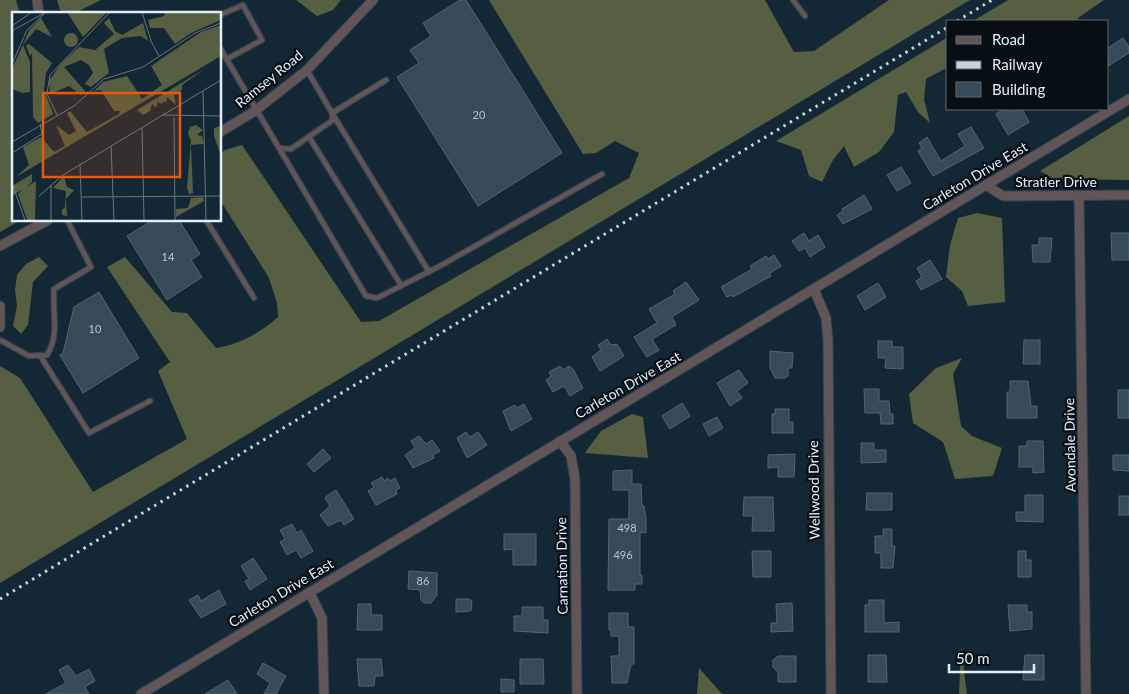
<svg xmlns="http://www.w3.org/2000/svg" width="1129" height="694" font-family="Lato,sans-serif">
<rect width="100%" height="100%" fill="#142735"/>
<g fill="#565f42">
<path d="M0,0H16L20,14H14V220H21L0,232Z"/>
<path d="M57,0H101L73,14L60,10Z"/>
<path d="M296,0H341L333,10L317,16Z"/>
<path d="M489,0H765L794,52L814,51L889,0H970L0,583V366L20,378L93,492L187,439L158,371L170,362L107,267L125,257L172,312L187,313L216,348C240,344 260,333 278,317L277,303L269,278L220,200V154L225,150L242,145L361,322L379,321L629,178L639,153L615,141L596,153L583,154Z"/>
<path d="M1008,0H1104L1078,18L1079,21H973Z"/>
<path d="M948,37V67L926,79L924,99L930,123L918,112L906,92L898,95L894,132L879,152L854,167L844,146L833,160L822,182L809,176L801,150L776,141Z"/>
<path d="M1129,116V180L1054,179L1040,171Z"/>
<path d="M977,213L1002,218L1005,302L968,306L962,291L946,277L950,245L958,218Z"/>
<path d="M39,257L48,266L33,282L28,325L21,334L13,326L17,306L15,290L17,275L26,264Z"/>
<path d="M962,358L953,374L961,426L972,436L1002,448L993,476L955,479L943,442L913,423L909,394L936,368Z"/>
<path d="M632,414L643,417L648,458L585,453L601,431Z"/>
<path d="M961,647L967,694H959Z"/>
<path d="M699,668L722,694H697Z"/>
</g>
<g fill="#364a59" stroke="#516677">
<path d="M460,0H466L562,153L478,206L397,77L419,63L410,50L431,36L423,23Z"/>
<path d="M1123,38L1129,47V53L1108,66V48Z"/>
<path d="M1004,109H1010L1012,112L1022,109L1029,122L1008,135L996,114Z"/>
<path d="M971,127L984,148L933,176L918,151L922,148L919,143L927,137L941,161L965,146L958,134Z"/>
<path d="M901,167L911,183L897,191L887,175Z"/>
<path d="M864,195L872,209L843,224L837,215L843,211L842,209Z"/>
<path d="M153,220H179L200,254L191,260L202,277L167,300L127,236Z"/>
<path d="M804,233L809,241L818,235L825,247L810,257L805,248L799,251L792,241Z"/>
<path d="M1111,233H1129V260H1112Z"/>
<path d="M1039,238H1052L1050,262H1033L1032,245H1039Z"/>
<path d="M774,255L781,266L769,274L771,276L733,297L732,295L727,297L721,287L752,269L750,266L766,256L768,259Z"/>
<path d="M930,260L942,279L921,290L916,281L922,277L917,268Z"/>
<path d="M686,282L699,300L672,317L676,325L652,339L659,350L647,357L634,337L657,323L649,309L675,294L673,291Z"/>
<path d="M878,283L886,297L865,310L857,296Z"/>
<path d="M99,292L139,358L83,393L60,355L63,353L74,307Z"/>
<path d="M607,339L611,345L617,344L624,356L600,371L592,357L601,350L598,345Z"/>
<path d="M1024,340H1040V364H1023Z"/>
<path d="M878,341H892V347H903V369L885,368L886,358H878Z"/>
<path d="M770,351L793,353L792,368H788V376L785,378H775L770,368Z"/>
<path d="M560,366L563,370L569,366L573,369L583,388L570,396L564,386L553,392L546,380L551,376L549,372Z"/>
<path d="M739,370L748,383L737,391L742,398L730,406L717,383Z"/>
<path d="M1010,381H1028L1031,406H1037V418H1007V392H1010Z"/>
<path d="M864,389H879V401H889L890,414H893V424H881L880,413H865Z"/>
<rect x="1118" y="390" width="11" height="28"/>
<path d="M682,403L690,416L670,429L662,416Z"/>
<path d="M524,404L532,419L511,431L503,411L515,405L517,408Z"/>
<path d="M775,409H789V422H793V433H772V414H775Z"/>
<path d="M717,417L723,428L709,436L703,424Z"/>
<path d="M466,432L470,437L478,432L487,445L467,458L457,438Z"/>
<path d="M419,436L426,444L432,440L440,451L433,455L434,458L413,468L405,455L415,448L411,441Z"/>
<path d="M1027,441H1043L1044,472L1033,473V467H1019V446H1027Z"/>
<path d="M861,443H874V450H886V462L861,463Z"/>
<path d="M323,449L331,458L314,472L307,464Z"/>
<path d="M795,454L794,477H778V467L768,468V455Z"/>
<path d="M1113,455H1129V471L1113,470Z"/>
<path d="M632,470V484H641L642,506H644L646,519V533L640,532V575H642V584H635V590H608L609,519H629V490H613V471Z"/>
<path d="M382,477L384,481L388,478L390,481L395,478L400,488L396,490L397,494L376,505L368,491L374,487L371,483Z"/>
<path d="M336,490L354,519L344,525L341,520L328,526L320,515L330,506L325,498L327,496Z"/>
<path d="M867,493H892V510H866Z"/>
<path d="M1025,495H1043V522L1016,521V512H1025Z"/>
<rect x="1119" y="496" width="10" height="19"/>
<path d="M744,497H773L774,531H752L753,516H743Z"/>
<path d="M292,524L297,533L301,530L313,551L301,558L296,550L287,555L280,542L285,539L280,530Z"/>
<path d="M883,529H892V546H895L893,568H881V553H875V536H883Z"/>
<path d="M504,534H536V565H513V549L504,550Z"/>
<path d="M752,551H771V577H753Z"/>
<path d="M1018,551H1026V560H1031V577H1018Z"/>
<path d="M253,558L267,579L250,590L245,581L249,579L241,566Z"/>
<path d="M409,571L437,573V595L431,603H424L421,600L420,590L408,589Z"/>
<path d="M219,590L226,604L201,618L189,600L198,595L201,601Z"/>
<path d="M456,599H469L472,601L471,611L456,612Z"/>
<path d="M869,600H884V623L899,622V632H865V605H869Z"/>
<path d="M792,603L793,631L771,632V623H777L776,604Z"/>
<path d="M358,604H371V615H382V630H357Z"/>
<path d="M1008,605H1027V612H1032V629L1010,631Z"/>
<path d="M522,607H543V620H548V633L514,631V616H522Z"/>
<path d="M609,613H628V627H634V664H631L627,683H612L611,656H619V636H611V630H609Z"/>
<path d="M868,655H886L887,682H868Z"/>
<path d="M1025,655H1044V680H1023Z"/>
<path d="M778,656H796V682H778V672L773,667V660Z"/>
<path d="M357,659H381L383,676H375L374,686H359Z"/>
<path d="M520,659H543L544,684H520Z"/>
<path d="M263,663L286,676L276,694H264L270,683L257,674Z"/>
<path d="M68,665L76,676L89,669L95,681L85,687L89,694H46L66,683L59,670Z"/>
<path d="M501,679L514,680V692H501Z"/>
<path d="M228,680L237,694H205Z"/>
</g>
<g fill="none" stroke-linecap="round" stroke-linejoin="round">
<g stroke="#314350" stroke-width="7">
<g id="lane">
<path d="M793,0L805,16"/>
<path d="M220,15L243,5L262,40L227,59"/>
<path d="M220,48L279,148L291,149L333,120L332,113L307,70"/>
<path d="M386,80L332,113L429,272"/>
<path d="M309,137L401,285"/>
<path d="M279,148L366,296L377,298L440,266L602,174"/>
<path d="M206,220L254,298"/>
<path d="M0,340L29,356L47,355C60,334 52,312 54,289L91,267L67,220"/>
<path d="M41,357L89,433L150,401"/>
</g>
</g>
<g stroke="#314350" stroke-width="11">
<g id="street">
<path d="M37,0L39,14"/>
<path d="M220,132L255,111L307,70L373,0"/>
<path d="M986,185L1003,196L1129,195"/>
<path d="M1079,196L1086,694"/>
<path d="M0,246L48,220"/>
<path d="M814,289L826,318L828,340L831,694"/>
<path d="M0,306V327"/>
<path d="M560,441L571,456L575,479L577,694"/>
<path d="M310,593L322,618L324,694"/>
<path d="M141,694L1129,99"/>
</g>
</g>
<use href="#lane" stroke="#615557" stroke-width="4.5"/>
<use href="#street" stroke="#615557" stroke-width="9"/>
<g stroke="#c6d3dd" stroke-width="3" stroke-dasharray="2.5 5" stroke-linecap="butt">
<path d="M957,21L992,0"/>
<path d="M0,599L948,27"/>
</g>
</g>
<g text-anchor="middle" stroke-width="4.5" stroke-linejoin="round" paint-order="stroke">
<g font-size="11" fill="#b8c6d0">
<text x="479" y="119">20</text>
<text x="168" y="261">14</text>
<text x="95" y="333">10</text>
<text x="627" y="532">498</text>
<text x="623" y="559">496</text>
<text x="423" y="585">86</text>
</g>
<g font-size="14" fill="#e3eff8" stroke="#070f15">
<text transform="translate(269 79) rotate(-39)" y="5">Ramsey Road</text>
<text transform="translate(975 176) rotate(-31)" y="5">Carleton Drive East</text>
<text x="1056" y="187">Stratler Drive</text>
<text transform="translate(628 385) rotate(-30)" y="5">Carleton Drive East</text>
<text transform="translate(1070 445) rotate(-91)" y="5">Avondale Drive</text>
<text transform="translate(814 490) rotate(-91)" y="5">Wellwood Drive</text>
<text transform="translate(562 566) rotate(-91)" y="5">Carnation Drive</text>
<text transform="translate(281 593) rotate(-31)" y="5">Carleton Drive East</text>
</g>
</g>
<g transform="translate(12 12)">
<rect width="209" height="209" fill="#142735"/>
<path d="M55,0H95L71,25ZM153,0H209V8L179,21L163,32L152,16H138L136,8L152,4ZM29,6L40,25L24,17L11,33L18,50V80L11,81L0,77V57L18,17ZM97,6L103,19L110,23L131,11L136,29L129,24L110,26L92,37L97,61L79,75L73,72L81,61L77,53L69,48L52,55L73,79L69,83L57,74L38,82L37,69L48,53L67,35L83,38L102,22L92,11ZM209,13V44L4,165L17,153L11,135L29,125L42,140L53,134L44,113L57,123L64,119L55,101L58,99L75,120L107,102L108,99H102L89,78L82,79L91,70L115,64L130,87L150,73L139,54L189,20ZM52 28a7 7 0 1 1 14 0a7 7 0 1 1-14 0ZM17,32L40,51L34,61L32,78L41,102L26,111L21,105L20,41L18,44L14,33ZM194,56L170,73V78L162,83L164,93L155,85V89L148,92L146,89L144,96L140,92L138,99L131,103L125,98ZM184,113L191,118L185,123L190,124L192,132L179,133L181,181L177,182L175,175L179,129L176,121L178,115ZM209,114V144L202,124V116ZM20,162V170L14,175L24,169L23,208H15L6,182L11,177L0,184V174ZM52,164L55,175L62,178L54,187L55,204L50,203V198L53,195L54,179L41,176ZM179,186L191,185L192,189L164,205V197L176,196Z" fill="#565f42"/>
<path fill="none" stroke="#677783" stroke-width="1" d="M130,0L139,29L147,44M0,14L20,0M0,19L34,0M0,52L15,18L32,2M191,79L194,208M45,103L35,82L38,63L98,0M151,103L209,104M162,105L163,208M130,116L132,208M0,130L62,94L92,67L131,55L183,21L209,11M99,134L102,208M0,141L30,122L28,112M68,153L70,208M0,171L13,208M39,173V208M27,184L51,163L209,68M70,185L209,184"/>
<path fill="#e8590c" fill-opacity="0.15" stroke="#e8590c" stroke-width="2.5" d="M31,81H168V165H31Z"/>
<rect width="209" height="209" fill="none" stroke="#e3eff8" stroke-width="2.5"/>
</g>
<rect x="946" y="20" width="162" height="90" fill="#070f15" stroke="#5f6970"/>
<rect x="956" y="36" width="25" height="8" fill="#615557" stroke="#5f6970"/>
<text x="992" y="45" font-size="15" fill="#e3eff8">Road</text>
<rect x="956" y="61" width="25" height="8" fill="#c6d3dd" stroke="#5f6970"/>
<text x="992" y="70" font-size="15" fill="#e3eff8">Railway</text>
<rect x="956" y="82" width="25" height="15" fill="#364a59" stroke="#5f6970"/>
<text x="992" y="95" font-size="15" fill="#e3eff8">Building</text>
<path d="M949 664v8h85v-8" fill="none" stroke="#e3eff8" stroke-width="2.5"/>
<text x="956" y="664" font-size="15" fill="#e3eff8" stroke="#070f15" stroke-width="4" paint-order="stroke">50 m</text>
</svg>
